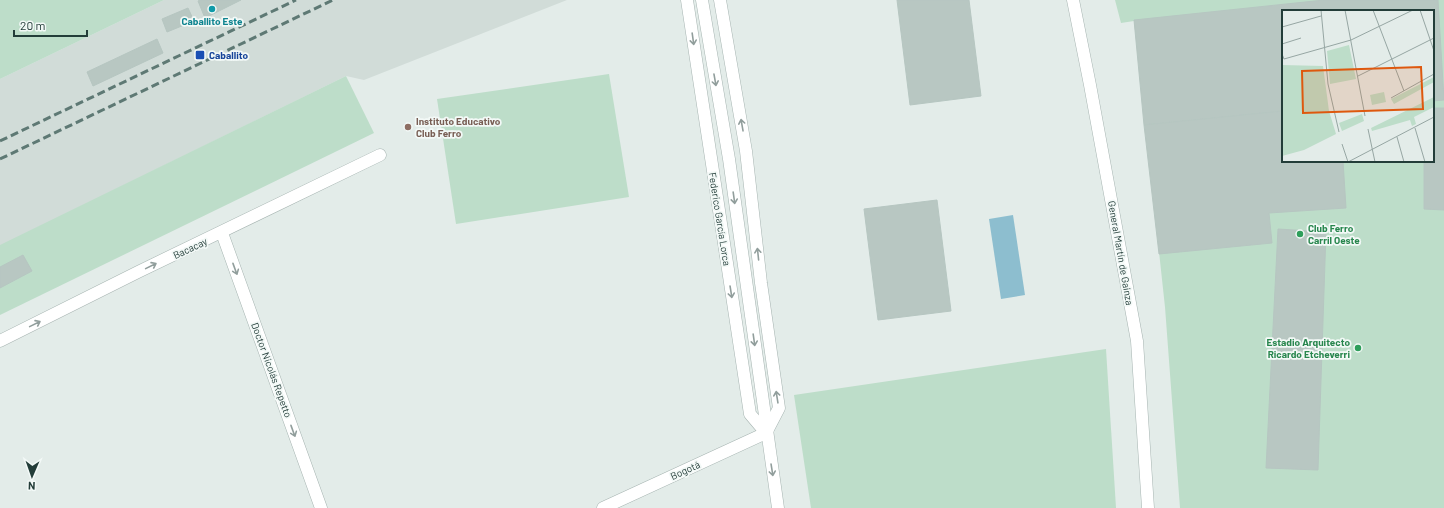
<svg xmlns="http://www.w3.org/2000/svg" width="1444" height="508" font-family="Barlow,sans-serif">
<rect width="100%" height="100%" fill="#e3ece9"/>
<path fill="#d1dcd8" d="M164,0H567L364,80L346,76L0,246V79Z"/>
<g fill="#bdddc9" fill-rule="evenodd">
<path d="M0,0H164L0,79Z"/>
<path d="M1115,0H1444V508H1180L1165,307L1134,21L1121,23ZM1283,11H1433V161H1283Z"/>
<path d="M609,74L629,197L456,224L437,99Z"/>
<path d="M346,76L374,133L0,315V245Z"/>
<path d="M1106,349L1116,508H811L794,395Z"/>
</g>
<path fill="#8dbecf" d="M1013,215L1025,295L1001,299L989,219Z"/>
<g fill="#b8c7c2" stroke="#b6c6c1">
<path d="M200,0H241L205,18L198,1Z"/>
<path d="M897,0H969L981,96L910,105Z"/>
<path d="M1324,0H1438L1444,100L1433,101V11H1283V111L1144,125L1134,20Z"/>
<path d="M188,8L194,21L167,32L162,19Z"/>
<path d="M157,39L163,53L93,86L87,72Z"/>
<path d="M1433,108H1444V210L1424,209V161H1433Z"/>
<path d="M1283,111V161H1343L1346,208L1269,213L1272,243L1159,254L1144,125Z"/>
<path d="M937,200L951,311L878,320L864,209Z"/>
<path d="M1278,229L1326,232L1318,470L1266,468Z"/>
<path d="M23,255L32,271L0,288V267Z"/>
</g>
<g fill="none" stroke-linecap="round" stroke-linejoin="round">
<g stroke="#a6b4b1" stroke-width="13">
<g id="minor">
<path d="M687,0L750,414L766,433"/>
<path d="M702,0L729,159L778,508"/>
<path d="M720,0L746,151L761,283L779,408L766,433"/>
<path d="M1073,0L1090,85L1137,341L1148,508"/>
<path d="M222,233L321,508"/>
<path d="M0,341L138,272L380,155"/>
<path d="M603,508L766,433"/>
</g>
</g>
<use href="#minor" stroke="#fff" stroke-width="12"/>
<g stroke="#5e7974" stroke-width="3" stroke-dasharray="8 4" stroke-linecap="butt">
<path d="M0,141L296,0"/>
<path d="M0,159L333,0"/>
</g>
</g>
<defs><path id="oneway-shaft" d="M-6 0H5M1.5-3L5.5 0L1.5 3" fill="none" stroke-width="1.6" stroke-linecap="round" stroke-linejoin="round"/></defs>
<g stroke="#919e9c">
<use href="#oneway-shaft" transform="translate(693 39) rotate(82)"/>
<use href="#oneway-shaft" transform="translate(715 80) rotate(80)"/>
<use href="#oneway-shaft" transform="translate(742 125) rotate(-100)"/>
<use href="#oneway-shaft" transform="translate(734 198) rotate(82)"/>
<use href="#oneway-shaft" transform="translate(758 254) rotate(-96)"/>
<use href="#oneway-shaft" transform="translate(151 266) rotate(-26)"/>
<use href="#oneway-shaft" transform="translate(235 269) rotate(70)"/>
<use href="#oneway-shaft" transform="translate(731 292) rotate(81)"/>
<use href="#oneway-shaft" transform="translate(35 324) rotate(-26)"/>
<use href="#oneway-shaft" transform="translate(754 340) rotate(82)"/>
<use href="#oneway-shaft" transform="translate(777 397) rotate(-99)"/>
<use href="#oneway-shaft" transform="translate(293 431) rotate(70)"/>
<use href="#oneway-shaft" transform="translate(772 470) rotate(81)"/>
</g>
<circle fill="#0f9aa8" stroke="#f3f9f7" stroke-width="1.5" cx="212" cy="9" r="4"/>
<rect fill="#1a4fb4" stroke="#f3f9f7" stroke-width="1.5" x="195" y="50" width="10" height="10" rx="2"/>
<circle fill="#8d6e63" stroke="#f3f9f7" stroke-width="1.5" cx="408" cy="127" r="4"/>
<g fill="#2e9e5b" stroke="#f3f9f7" stroke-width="1.5">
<circle cx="1300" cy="234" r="4"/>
<circle cx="1358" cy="348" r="4"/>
</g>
<g text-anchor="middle" stroke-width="3.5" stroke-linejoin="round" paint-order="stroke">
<g font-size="10" font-weight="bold" fill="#0d838f" stroke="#f3f9f7">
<text x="212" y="25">Caballito Este</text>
</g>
<g font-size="10" font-weight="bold" fill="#164399" stroke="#f3f9f7" text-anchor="start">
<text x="209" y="59">Caballito</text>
</g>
<g font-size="10" font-weight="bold" fill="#785e54" stroke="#f3f9f7" text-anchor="start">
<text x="416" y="125">Instituto Educativo<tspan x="416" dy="12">Club Ferro</tspan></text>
</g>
<g font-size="10" fill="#233d39" stroke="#f3f9f7">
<text transform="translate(720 219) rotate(81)" y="4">Federico García Lorca</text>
<text transform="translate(190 248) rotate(-25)" y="4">Bacacay</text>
<text transform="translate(1121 253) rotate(80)" y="4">General Martín de Gainza</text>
<text transform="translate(272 370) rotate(70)" y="4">Doctor Nicolás Repetto</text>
<text transform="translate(685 470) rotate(-25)" y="4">Bogotá</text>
</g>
<g font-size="10" font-weight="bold" fill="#27864d" stroke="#f3f9f7" text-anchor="start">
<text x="1308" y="232">Club Ferro<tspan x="1308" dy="12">Carril Oeste</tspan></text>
<text x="1350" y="346" text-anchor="end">Estadio Arquitecto<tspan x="1350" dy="12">Ricardo Etcheverri</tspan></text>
</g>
</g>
<g transform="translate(1282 10)">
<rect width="152" height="152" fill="#e3ece9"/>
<path d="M67,35L74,69L48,74L45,41ZM0,55L41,56L47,101L54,124L22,140L0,146ZM152,67V72L112,94L109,89ZM102,82L104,92L90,95L88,85ZM152,87V97L132,107L134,114L130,116L128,110L90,121L89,118ZM80,104L82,111L60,121L57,113Z" fill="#bdddc9"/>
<path fill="none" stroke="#96a6a3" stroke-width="1" d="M39,0L46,74L57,122M63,0L83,106M91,0L122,81M138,0L152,41M0,17L39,6M0,34L19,28M0,44L2,49L69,30L131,0M76,66L152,28M109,88L152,64M133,118L143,152M86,119L93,152M115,127L122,152M60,134L66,152M66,152L152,107"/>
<path fill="#de580e" fill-opacity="0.15" stroke="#de580e" stroke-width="2" d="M139,57L141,99L21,103L20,61Z"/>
<rect width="152" height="152" fill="none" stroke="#233d39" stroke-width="2"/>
</g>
<g transform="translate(32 476) rotate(182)" stroke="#f3f9f7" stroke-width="3" paint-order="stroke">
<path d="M0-3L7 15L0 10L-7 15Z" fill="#233d39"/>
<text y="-6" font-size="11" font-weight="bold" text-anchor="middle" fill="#233d39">N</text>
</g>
<path d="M14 30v6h73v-6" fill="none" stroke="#233d39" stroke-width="2"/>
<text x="20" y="30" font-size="12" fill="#233d39" stroke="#f3f9f7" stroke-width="3" paint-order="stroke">20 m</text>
</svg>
